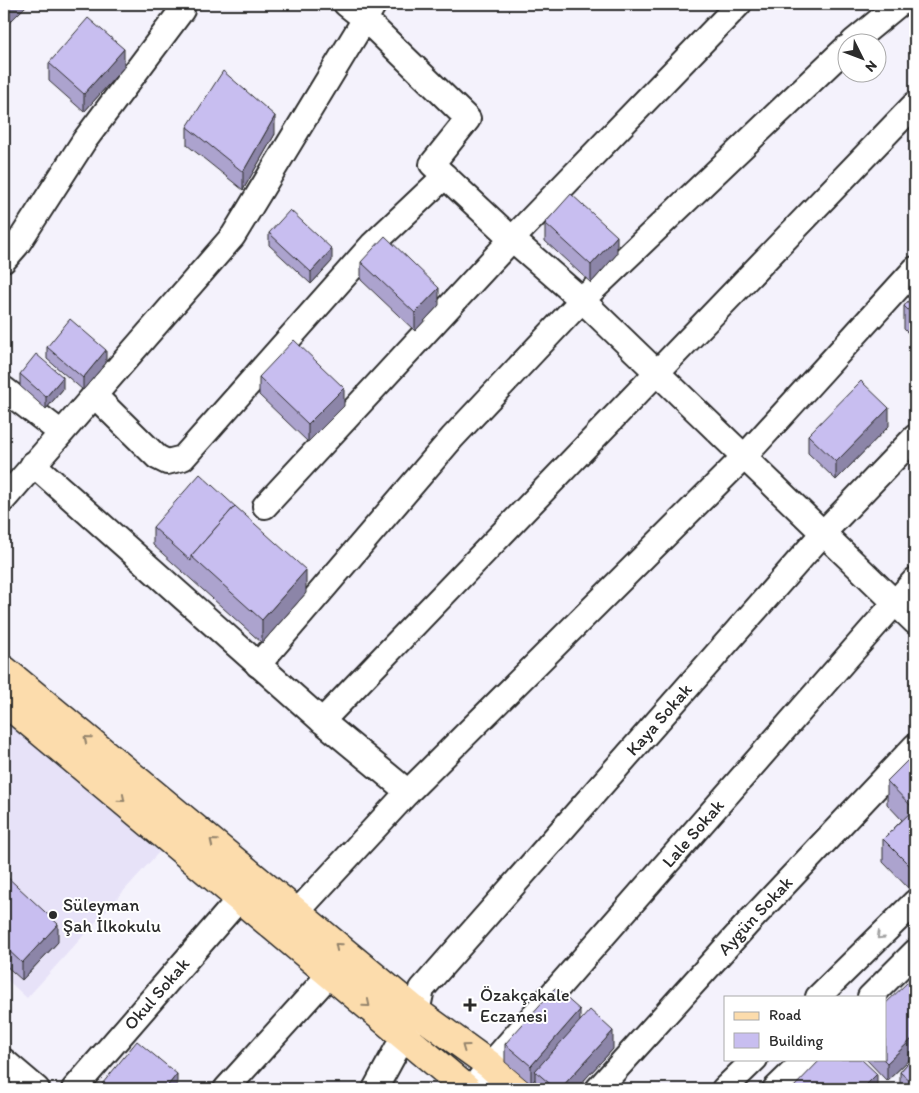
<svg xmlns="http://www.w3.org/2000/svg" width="919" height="1093" font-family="Itim,sans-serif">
<rect width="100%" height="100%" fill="#f4f2fc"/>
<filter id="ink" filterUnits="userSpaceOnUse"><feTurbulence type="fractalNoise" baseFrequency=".02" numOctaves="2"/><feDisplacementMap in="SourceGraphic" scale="10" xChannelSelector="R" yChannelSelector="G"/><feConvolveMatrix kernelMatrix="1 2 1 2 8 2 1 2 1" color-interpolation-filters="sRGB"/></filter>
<g filter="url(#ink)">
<path fill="#e7e2f8" d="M4,713L159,852L27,998L4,977Z"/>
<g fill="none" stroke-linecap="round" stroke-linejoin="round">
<g stroke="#2b2b2b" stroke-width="28">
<g id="minor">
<path d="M346,4L365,19L468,119L432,164L512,239L582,300L915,622"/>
<path d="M853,42L899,4"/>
<path d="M4,260L17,245L84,141L182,10"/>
<path d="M4,389L60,432"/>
<path d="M94,395L157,457L167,462L183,458L372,245L445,176"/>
<path d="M33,464L322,721L408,792"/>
<path d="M4,499L233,236L374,4"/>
<path d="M265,506L512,239L739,4"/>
<path d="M258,665L452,438L582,300L846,48"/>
<path d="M322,721L915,104"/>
<path d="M284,926L408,792L744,457L915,269"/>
<path d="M818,997L915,902"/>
<path d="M870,997L915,952"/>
<path d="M4,1061L37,1089"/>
<path id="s1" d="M74,1089L240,898"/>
<path d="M226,1089L330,974"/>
<path id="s2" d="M375,1089L417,1012L422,989L824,532L915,437"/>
<path id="s3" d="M472,1089L490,1065L915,580"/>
<path id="s4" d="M598,1089L748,923L915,746"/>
<path d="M724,1089L755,1059"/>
<path d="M775,1089L806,1059"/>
</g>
</g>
<g stroke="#2b2b2b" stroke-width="31">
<g id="major">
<path d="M4,670L417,1012L490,1065L516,1089"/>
<path d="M4,701L467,1089"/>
</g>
</g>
<use href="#minor" stroke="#fff" stroke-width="24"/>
<use href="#major" stroke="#fcdcac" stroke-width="28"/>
</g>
<g fill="#aca3ce" stroke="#2b2b2b">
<path d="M49,63L124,67L84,112L49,81Z"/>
<path d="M187,127L275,134L243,190L187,145Z"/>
<path d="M545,223L617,254L591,283L545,241Z"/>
<path d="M269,233L332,261L311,284L269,245Z"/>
<path d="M361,262L439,305L415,331L361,280Z"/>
<path d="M915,293V340L904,329V306Z"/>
<path d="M47,347L106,363L83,390L47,359Z"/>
<path d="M20,374L63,389L46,409L20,386Z"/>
<path d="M259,377L344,406L308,442L259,395Z"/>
<path d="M889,426L836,480L808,453V435Z"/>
<path d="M238,509L306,593L262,643L153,545V527Z"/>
<path d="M915,753L912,892L883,862V839L902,820L887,804V781Z"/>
<path d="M4,874L58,942L22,980L4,964Z"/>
<path d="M915,987V1054L887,1081L866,1059H885Z"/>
<path d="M580,1021L613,1049L576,1089H536L535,1079L531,1084L505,1062V1044Z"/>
<path d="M915,1055V1089H900V1072Z"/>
</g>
<g fill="#8c85a8" stroke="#2b2b2b">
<path d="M10,4H28L4,28V10Z"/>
<path d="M124,49V67L84,112V94Z"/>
<path d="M275,116V134L243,190V172Z"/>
<path d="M617,236V254L591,283V265Z"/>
<path d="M332,249V261L311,284V272Z"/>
<path d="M439,288V305L415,331V313Z"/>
<path d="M7,304V316L4,320V308Z"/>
<path d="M106,350V363L83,390V378Z"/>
<path d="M63,377V389L46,409V397Z"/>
<path d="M344,388V406L308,442V424Z"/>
<path d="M889,408V426L836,480V462Z"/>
<path d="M306,570V593L262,643V620Z"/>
<path d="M915,865V889L912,892V868Z"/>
<path d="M58,924V942L22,980V963Z"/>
<path d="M580,1010V1028L535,1071V1079L531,1084V1066Z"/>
<path d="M613,1031V1049L576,1089H560Z"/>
<path d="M915,1036V1054L887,1081V1063Z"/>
<path d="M177,1074V1089H165Z"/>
<path d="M877,1074V1089H862Z"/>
</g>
<g fill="#c8bef0" stroke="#2b2b2b">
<path d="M4,4H10L4,10Z"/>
<path d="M88,18L124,49L84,94L49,63Z"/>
<path d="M223,71L275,116L243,172L187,127Z"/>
<path d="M571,194L617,236L591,265L545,223Z"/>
<path d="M290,210L332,249L311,272L269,233Z"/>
<path d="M385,236L439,288L415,313L361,262Z"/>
<path d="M915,293V317L904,306Z"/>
<path d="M4,301L7,304L4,308Z"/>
<path d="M70,319L106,350L83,378L47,347Z"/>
<path d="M294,340L344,388L308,424L259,377Z"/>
<path d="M36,354L63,377L46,397L20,374Z"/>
<path d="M861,381L889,408L836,462L808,435Z"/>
<path d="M200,474L238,509L235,506L191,556V561L153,527Z"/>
<path d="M235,506L306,570L262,620L191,556Z"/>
<path d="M915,753V865L912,868L883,839L914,809L887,781Z"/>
<path d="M4,874L58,924L22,963L4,946Z"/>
<path d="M909,981L915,987V1036L887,1063L883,1059H885V1004Z"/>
<path d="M555,988L580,1010L531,1066L505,1044Z"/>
<path d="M590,1010L613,1031L560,1089H556L535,1071Z"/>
<path d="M137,1041L177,1074L165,1089H98Z"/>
<path d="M915,1055V1086L900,1072Z"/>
<path d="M821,1059H861L877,1074L862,1089H792Z"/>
</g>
<defs><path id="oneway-chevron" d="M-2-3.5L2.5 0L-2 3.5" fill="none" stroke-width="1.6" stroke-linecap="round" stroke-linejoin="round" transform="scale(1.25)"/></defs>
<g stroke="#94846c">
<use href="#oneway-chevron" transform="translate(87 739) rotate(-141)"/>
<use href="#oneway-chevron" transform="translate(122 799) rotate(40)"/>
<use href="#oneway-chevron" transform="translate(213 842) rotate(-141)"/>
<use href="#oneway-chevron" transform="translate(338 946) rotate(-140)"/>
<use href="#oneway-chevron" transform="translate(367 1004) rotate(40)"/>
<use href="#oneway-chevron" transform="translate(465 1047) rotate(-144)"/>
</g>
<use stroke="#a0a0a0" href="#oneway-chevron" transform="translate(880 936) rotate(136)"/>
</g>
<g fill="#2b2b2b" stroke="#fff" stroke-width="2">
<circle cx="53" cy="915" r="5"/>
<path d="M467.5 997.5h5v5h5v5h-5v5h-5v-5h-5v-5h5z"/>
</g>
<g text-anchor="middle" stroke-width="4" stroke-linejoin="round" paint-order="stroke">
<g font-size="18" fill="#2b2b2b" stroke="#fff">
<text dy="6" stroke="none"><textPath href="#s2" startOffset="470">Kaya Sokak</textPath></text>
<text dy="6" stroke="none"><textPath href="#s3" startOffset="338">Lale Sokak</textPath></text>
<text dy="6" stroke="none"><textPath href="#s4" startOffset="234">Aygün Sokak</textPath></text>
<text dy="6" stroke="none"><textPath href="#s1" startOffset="126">Okul Sokak</textPath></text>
</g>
<g font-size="18" fill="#2b2b2b" stroke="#fff" text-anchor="start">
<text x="63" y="911">Süleyman<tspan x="63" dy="21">Şah İlkokulu</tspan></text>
<text x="480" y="1001">Özakçakale<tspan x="480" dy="21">Eczanesi</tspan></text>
</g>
</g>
<rect width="919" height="1093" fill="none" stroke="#fff" stroke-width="20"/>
<rect x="10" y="10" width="899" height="1073" fill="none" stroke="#2b2b2b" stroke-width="2" filter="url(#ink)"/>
<rect x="724" y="996" width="162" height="65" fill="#ffffff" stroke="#aaaaaa"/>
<rect x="734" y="1012" width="25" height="8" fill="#fcdcac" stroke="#aaaaaa"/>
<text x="769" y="1020" font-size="15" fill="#2b2b2b">Road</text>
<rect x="734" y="1033" width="25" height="15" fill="#c8bef0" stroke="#aaaaaa"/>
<text x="769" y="1046" font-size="15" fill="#2b2b2b">Building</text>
<g transform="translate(862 58) rotate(132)"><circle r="24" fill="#ffffff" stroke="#aaaaaa"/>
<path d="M0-4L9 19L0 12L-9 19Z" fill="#2b2b2b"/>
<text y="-8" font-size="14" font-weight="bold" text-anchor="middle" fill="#2b2b2b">N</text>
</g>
</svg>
